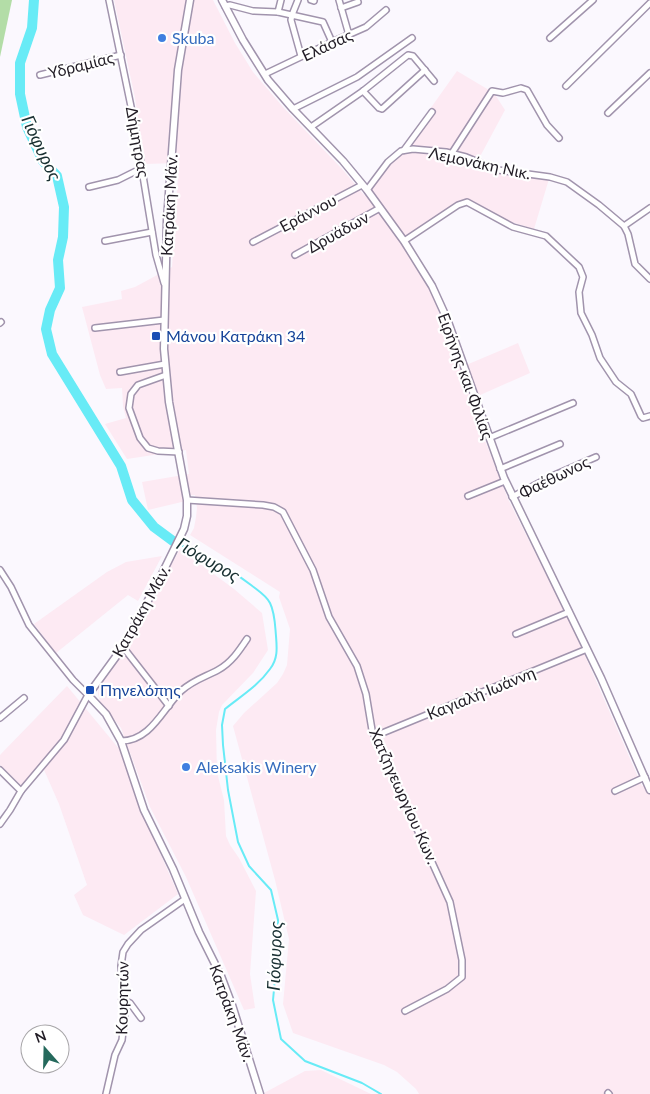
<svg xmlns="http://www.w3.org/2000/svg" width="650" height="1094" font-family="Lato,sans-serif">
<rect width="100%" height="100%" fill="#fbf8fe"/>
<g fill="#fdeaf3">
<path d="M114,0H213L235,43L253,72L283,107L343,170L365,196L390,163L408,147H403L457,71L494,93L505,110L476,164L491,170L549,179L534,229L508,221L475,202L464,200L454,205L400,242L432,294L459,368L518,343L530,373L469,400L508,499L573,628L642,786L650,783V1094H419L416,1089L397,1072L384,1065L293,1033L283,1004L289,939L275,880L233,726L244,713L277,683L283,674L287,665L290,629L279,597L280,592L190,535L194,528L196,517L197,508L195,495L185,496L186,501L148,510L142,482L189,474L186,450L127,459L105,424L126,418L123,406L122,388L106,389L100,375L82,307L122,299L121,291L135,287L172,267L179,163L145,164L135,98Z"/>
<path d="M180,549L234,589L262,613L268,650L253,673L222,705L219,712L216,730L217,772L224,800L226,836L230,845L239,858L256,891L250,974L255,1008L244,1010L186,877L150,807L121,728L100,702L98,694L99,687L121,656Z"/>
<path d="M162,556L138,601L128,595L56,653L34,624L107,572L126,562Z"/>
<path d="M67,686L120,750L143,814L178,894L124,935L83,915L74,895L87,885L59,804L41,763L22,786L0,765V755Z"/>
<path d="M321,1070L371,1094H265L264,1093L305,1071Z"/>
</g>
<path fill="#b3dda7" d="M0,0H12L0,57Z"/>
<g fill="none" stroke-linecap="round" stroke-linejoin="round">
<path stroke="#68ebf6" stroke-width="2" d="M178,544C205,554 228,567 251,585C257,590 266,595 270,603C275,613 275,625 276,636C277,648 278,659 270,669C258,686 241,696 225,709L222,725L223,745L228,790L238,842L249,866L271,890L278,920L277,958L273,1000L281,1039L305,1061L362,1083L381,1094"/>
<path stroke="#68ebf6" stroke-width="10" d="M34,0L32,28L20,63V94L27,127L43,161L57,176L64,207L63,237L58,260L60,288L50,310L46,329L52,354L121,466L132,500L154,527L177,544"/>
<g stroke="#a194ad" stroke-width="8">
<g id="minor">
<path d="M109,0L134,121L156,255L164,283"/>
<path d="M298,0L292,15L291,20L301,56"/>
<path d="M311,0L314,1"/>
<path d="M339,0L349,35"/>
<path d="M225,6L230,5L253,11L278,12L323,22L332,42"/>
<path d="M341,8L358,2"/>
<path d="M278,12L281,0"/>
<path d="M550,38L593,0"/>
<path d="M265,74L332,42L366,27L386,10"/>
<path d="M40,75L121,55"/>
<path d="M566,86L650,3"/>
<path d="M363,91L379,108L382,109L425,70"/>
<path d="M293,109L357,77L412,38"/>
<path d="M608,113L650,73"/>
<path d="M311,127L363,91L408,55L413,56L434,81"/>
<path d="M404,150L432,112"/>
<path d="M452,153L492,91L503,93L521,88L527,90L547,125L559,138"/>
<path d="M89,187L118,180L142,168"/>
<path d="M367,190L388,162L401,151L413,149L446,152L466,157L498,170L550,177L567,182L599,205L624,226L628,234L635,264L650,279"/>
<path d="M624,226L650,208"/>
<path d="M105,241L152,232"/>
<path d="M404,241L458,205L467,202L513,227L546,236L579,267L583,277L579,292L581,313L592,335L600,358L616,382L631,394L641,416L643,418L650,416"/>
<path d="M253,242L362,185"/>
<path d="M295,255L380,208"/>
<path d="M0,323L1,322"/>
<path d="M95,328L164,320"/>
<path d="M120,372L165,364"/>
<path d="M166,375L138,385L131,394L129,408L140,438L148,448L158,451L179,452"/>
<path d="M489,438L573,403"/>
<path d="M500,469L560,444"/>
<path d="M468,496L505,481"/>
<path d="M512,497L550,477L596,457"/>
<path d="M187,500L263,505L274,507L283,512L313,570L329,617L357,666L366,694L372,730L450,902L462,960V977L447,989L405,1011"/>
<path d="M0,570L11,587L29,625L73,680L88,695L64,740L21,791L10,810L0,824"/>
<path d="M516,634L569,612"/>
<path d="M123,647L169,706"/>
<path d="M0,718L24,698"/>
<path d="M375,736L587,649"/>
<path d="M121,741C151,741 163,708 181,691C193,680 205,677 218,670C231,663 239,651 247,639"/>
<path d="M0,770L21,791"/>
<path d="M615,791L645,777"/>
<path d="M122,999L130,1003L141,1018"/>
<path d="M608,1093L609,1094"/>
<path d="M106,1094L115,1055L122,1040L123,1031L125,1017L121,966L123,952L128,944L141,930L185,899"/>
</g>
</g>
<g stroke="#a194ad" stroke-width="9">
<g id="tertiary">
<path d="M190,0L178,70L167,220L164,349L169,402L187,500V516L184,529L159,580L123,647L88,695L106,714L121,741L144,810L173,869L199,932L221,976L232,1005L260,1094"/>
<path d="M222,0L243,40L268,80L293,109L343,161L367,190L404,241L432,286L447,319L504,478L601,678L650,790"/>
</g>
</g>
<use href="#minor" stroke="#fff" stroke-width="5"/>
<use href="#tertiary" stroke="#fff" stroke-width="6"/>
</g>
<g fill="#3f7fe0" stroke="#fff" stroke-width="2">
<circle cx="162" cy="38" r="5"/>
<circle cx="186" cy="767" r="5"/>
</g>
<g fill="#1a4fb4" stroke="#fff" stroke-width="2">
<rect x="151" y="331" width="10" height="10" rx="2.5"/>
<rect x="85" y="685" width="10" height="10" rx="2.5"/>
</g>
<g text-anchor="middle" stroke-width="4.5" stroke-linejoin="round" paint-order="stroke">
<g font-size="16" fill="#366cbe" stroke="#fff" text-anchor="start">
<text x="172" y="44">Skuba</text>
<text x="196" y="773">Aleksakis Winery</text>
</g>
<g font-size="16" fill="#221d26" stroke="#fff">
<text transform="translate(327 45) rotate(-25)" y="6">Ελάσας</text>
<text transform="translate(81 65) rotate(-14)" y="6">Υδραμίας</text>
<text transform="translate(138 142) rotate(80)" y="6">Δήμητρας</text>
<text transform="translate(480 163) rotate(12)" y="6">Λεμονάκη Νικ.</text>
<text transform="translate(169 205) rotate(-87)" y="6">Κατράκη Μάν.</text>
<text transform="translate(308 213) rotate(-28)" y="6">Εράννου</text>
<text transform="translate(338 232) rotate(-29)" y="6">Δρυάδων</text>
<text transform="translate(466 376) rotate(70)" y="6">Ειρήνης και Φιλίας</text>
<text transform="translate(554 477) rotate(-26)" y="6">Φαέθωνος</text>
<text transform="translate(141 611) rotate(-61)" y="6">Κατράκη Μάν.</text>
<text transform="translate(481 693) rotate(-22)" y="6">Καγιαλή Ιωάννη</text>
<text transform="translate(404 796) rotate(66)" y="6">Χατζηγεωργίου Κων.</text>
<text transform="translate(122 998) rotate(-89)" y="6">Κουρητών</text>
<text transform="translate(232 1013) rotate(70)" y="6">Κατράκη Μάν.</text>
</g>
<g font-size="16" fill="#164399" stroke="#fff" text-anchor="start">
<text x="166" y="342">Μάνου Κατράκη 34</text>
<text x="100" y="696">Πηνελόπης</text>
</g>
<g font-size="18" font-style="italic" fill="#193032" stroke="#fff">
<text transform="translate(41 148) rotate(65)" y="6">Γιόφυρος</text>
<text transform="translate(208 560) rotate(30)" y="6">Γιόφυρος</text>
<text transform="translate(275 956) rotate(-88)" y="6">Γιόφυρος</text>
</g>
</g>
<g transform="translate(45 1049) rotate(340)"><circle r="24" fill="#ffffff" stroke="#a7a5a8"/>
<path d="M0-4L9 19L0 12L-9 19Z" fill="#25695c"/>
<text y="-8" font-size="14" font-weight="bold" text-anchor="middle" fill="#221d26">N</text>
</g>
</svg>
